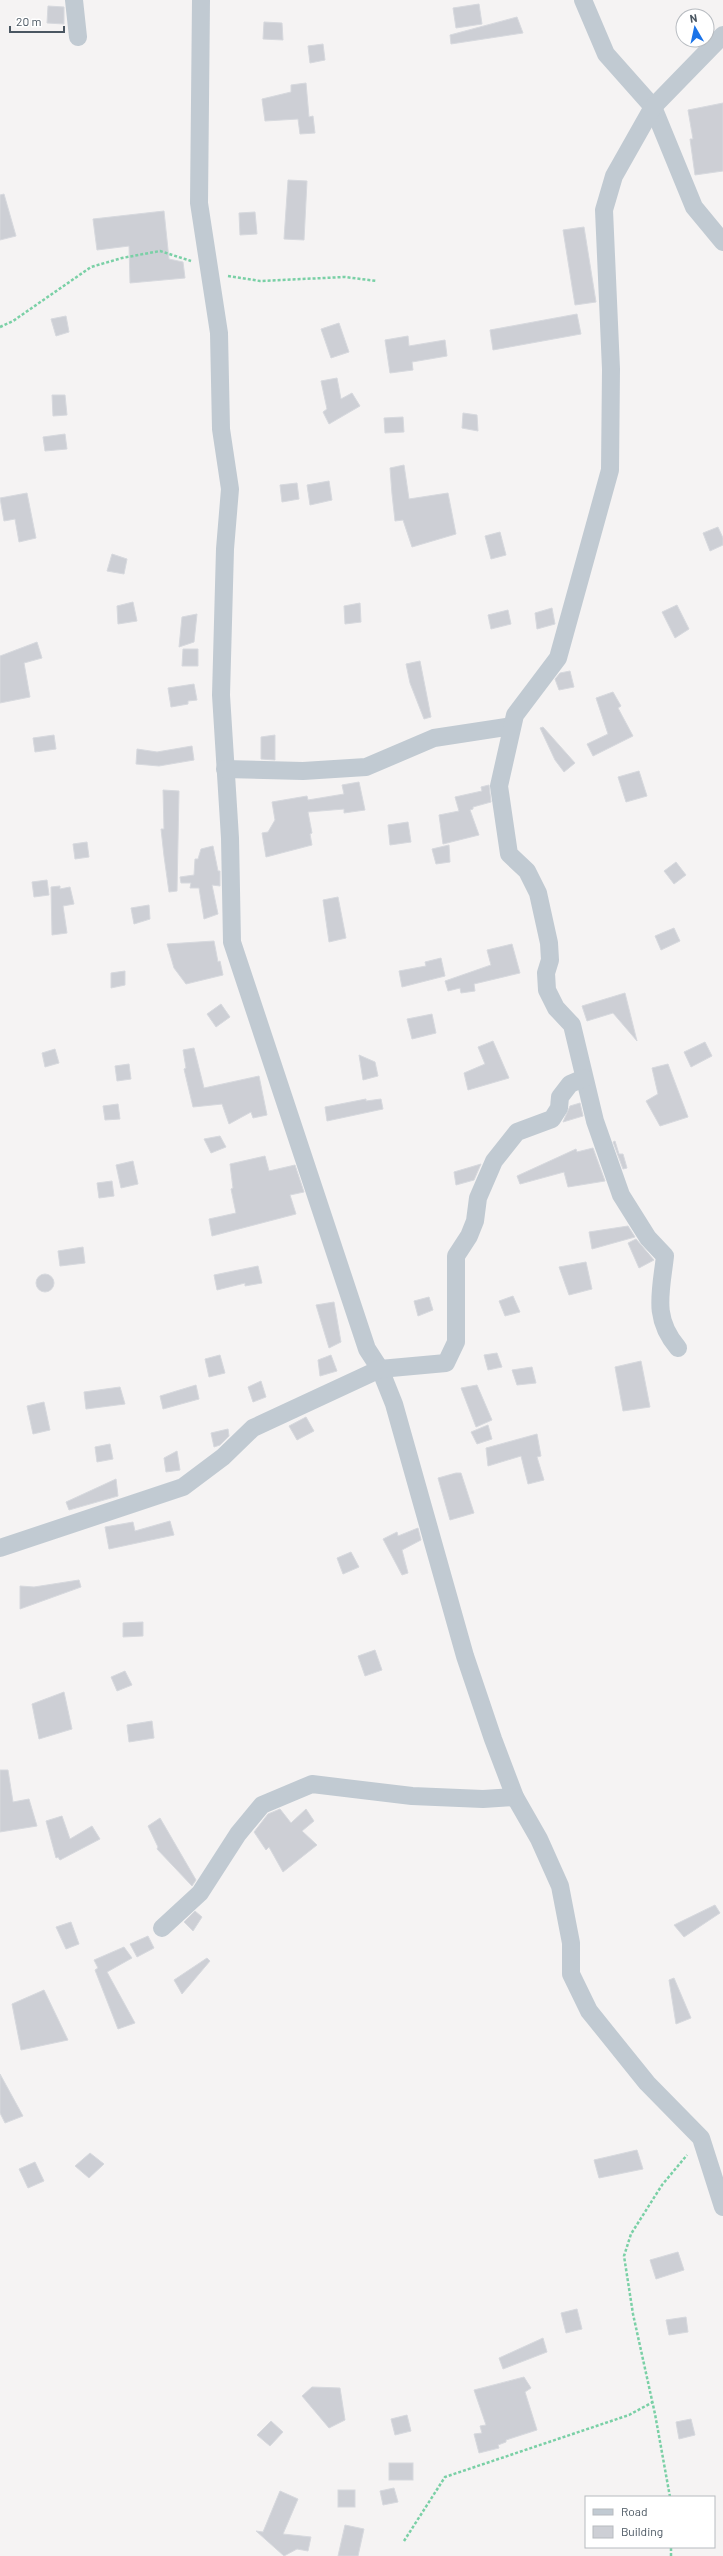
<svg xmlns="http://www.w3.org/2000/svg" width="723" height="2556" font-family="Barlow,sans-serif">
<rect width="100%" height="100%" fill="#f5f3f3"/>
<g fill="#cdcfd5" stroke="#d7d9de">
<path d="M479,4L482,24L456,28L453,8Z"/>
<path d="M48,6L64,7V24L47,23Z"/>
<path d="M517,17L523,33L451,44L450,35Z"/>
<path d="M264,22L282,23L283,40L263,39Z"/>
<path d="M323,44L325,60L310,63L308,46Z"/>
<path d="M306,83L309,117L313,116L315,133L300,134L298,119L265,121L262,99L291,92V85Z"/>
<path d="M723,103V171L695,175L690,139H693L688,110Z"/>
<path d="M288,180L307,181L304,240L284,239Z"/>
<path d="M4,194L16,236L0,240V195Z"/>
<path d="M164,211L169,259L183,262L185,278L130,283L129,246L97,250L93,219Z"/>
<path d="M255,212L257,234L240,235L239,213Z"/>
<path d="M584,227L596,302L575,305L563,230Z"/>
<path d="M577,314L581,334L493,350L490,330Z"/>
<path d="M66,316L69,332L56,336L51,319Z"/>
<path d="M339,323L349,352L331,358L321,329Z"/>
<path d="M408,336L409,346L445,340L447,356L412,362L413,370L390,373L385,340Z"/>
<path d="M337,378L341,399L352,393L360,406L329,424L323,412L327,409L321,381Z"/>
<path d="M52,395H65L67,415L53,416Z"/>
<path d="M463,413L477,415L478,431L462,428Z"/>
<path d="M403,417L404,432L385,433L384,418Z"/>
<path d="M65,434L67,449L45,451L43,437Z"/>
<path d="M404,465L409,499L448,493L456,534L412,547L403,520L395,521L392,494L390,468Z"/>
<path d="M329,481L332,500L310,505L307,485Z"/>
<path d="M297,483L299,499L282,502L280,485Z"/>
<path d="M27,493L36,538L19,542L15,519L4,521L0,498Z"/>
<path d="M718,527L723,538V545L710,551L703,533Z"/>
<path d="M500,532L506,555L491,559L485,536Z"/>
<path d="M112,554L127,559L124,574L107,571Z"/>
<path d="M133,602L137,621L118,624L117,606Z"/>
<path d="M360,603L361,622L345,624L344,606Z"/>
<path d="M677,605L689,629L675,638L662,612Z"/>
<path d="M552,608L555,624L537,629L535,613Z"/>
<path d="M508,610L511,624L491,629L488,615Z"/>
<path d="M197,614L194,642L179,647L182,617Z"/>
<path d="M37,642L42,658L24,663L30,697L0,703V656Z"/>
<path d="M183,649H198V666H182Z"/>
<path d="M420,661L431,717L424,719L410,683L406,664Z"/>
<path d="M570,671L574,687L559,690L555,679L560,673Z"/>
<path d="M194,684L197,700L188,701V704L171,707L168,688Z"/>
<path d="M613,692L621,706L618,708L633,736L593,756L587,744L608,734L596,698Z"/>
<path d="M543,727L575,763L564,772L555,760L540,728Z"/>
<path d="M54,735L56,749L35,752L33,738Z"/>
<path d="M275,735V760L261,759V737Z"/>
<path d="M192,746L194,760L159,766L136,764L137,749L157,752Z"/>
<path d="M639,771L647,796L626,802L618,777Z"/>
<path d="M359,782L365,810L344,813V809L308,812L312,833L310,834L312,845L266,857L262,833L268,832L275,820L272,802L307,796L308,800L344,794L342,785Z"/>
<path d="M489,785L491,802L473,807V809L470,810L479,835L443,844L439,815L459,811L455,797L482,791L481,787Z"/>
<path d="M163,790L179,791L177,891L169,892L164,856L161,829H164Z"/>
<path d="M408,822L411,842L390,845L388,825Z"/>
<path d="M87,842L89,857L75,859L73,844Z"/>
<path d="M449,845L450,862L436,864L432,849Z"/>
<path d="M213,846L218,871H220V886L212,885L218,914L204,919L199,888H190L191,883H181L180,877L194,875L195,859H198L201,849Z"/>
<path d="M676,862L686,875L674,884L664,871Z"/>
<path d="M47,880L49,895L34,897L32,882Z"/>
<path d="M60,886V889L70,887L74,904L63,906L67,933L52,935L51,887Z"/>
<path d="M338,897L346,938L329,942L323,900Z"/>
<path d="M149,905L150,919L134,924L131,908Z"/>
<path d="M674,928L680,941L661,950L655,936Z"/>
<path d="M214,941L218,962L220,961L223,975L186,984L174,968L167,944Z"/>
<path d="M512,944L520,973L474,984L475,991L461,993L460,988L448,991L445,981L491,965L487,950Z"/>
<path d="M441,958L445,976L402,987L399,971L426,966L425,962Z"/>
<path d="M125,971V985L111,988V973Z"/>
<path d="M625,993L637,1041L613,1013L587,1021L582,1006Z"/>
<path d="M221,1004L230,1017L216,1027L207,1014Z"/>
<path d="M432,1014L436,1033L412,1039L407,1019Z"/>
<path d="M493,1041L509,1078L468,1090L464,1073L485,1064L478,1047Z"/>
<path d="M705,1042L712,1056L691,1067L684,1052Z"/>
<path d="M194,1048L204,1088L259,1076L267,1115L253,1118L251,1112L229,1124L222,1104L193,1107L184,1069L186,1068L183,1050Z"/>
<path d="M55,1049L59,1063L45,1067L42,1053Z"/>
<path d="M359,1055L375,1062L378,1076L363,1080Z"/>
<path d="M129,1064L131,1079L117,1081L115,1066Z"/>
<path d="M668,1064L688,1117L660,1126L646,1101L658,1094L652,1068Z"/>
<path d="M366,1099V1101L381,1099L383,1109L327,1121L325,1107Z"/>
<path d="M580,1103L583,1116L563,1122L570,1106Z"/>
<path d="M118,1104L120,1119L105,1120L103,1106Z"/>
<path d="M220,1136L226,1147L211,1153L204,1139Z"/>
<path d="M615,1141L619,1154H623L627,1168L623,1169L613,1142Z"/>
<path d="M593,1148L605,1181L568,1187L564,1172L520,1184L517,1176L576,1149L577,1152Z"/>
<path d="M265,1156L269,1171L295,1165L304,1192L290,1195L296,1214L212,1236L209,1219L236,1213L231,1189L233,1188L230,1164Z"/>
<path d="M133,1161L138,1184L121,1188L116,1165Z"/>
<path d="M481,1164L474,1180L456,1185L454,1172Z"/>
<path d="M112,1181L114,1196L99,1198L97,1183Z"/>
<path d="M628,1226L635,1237L592,1249L589,1232Z"/>
<path d="M636,1239L654,1260L639,1268L628,1243Z"/>
<path d="M83,1247L85,1263L60,1266L58,1251Z"/>
<path d="M586,1262L592,1289L569,1295L559,1267Z"/>
<path d="M258,1266L262,1283L245,1286V1283L217,1290L214,1275Z"/>
<circle cx="45" cy="1283" r="9"/>
<path d="M513,1296L520,1312L505,1316L499,1301Z"/>
<path d="M429,1297L433,1310L418,1316L414,1301Z"/>
<path d="M334,1302L341,1342L329,1348L316,1305Z"/>
<path d="M497,1353L502,1367L488,1370L484,1355Z"/>
<path d="M220,1355L225,1373L209,1377L205,1359Z"/>
<path d="M331,1355L337,1371L320,1376L318,1360Z"/>
<path d="M641,1361L650,1407L623,1411L615,1367Z"/>
<path d="M532,1367L536,1383L517,1385L512,1370Z"/>
<path d="M261,1381L266,1397L253,1402L248,1387Z"/>
<path d="M196,1385L199,1399L163,1409L160,1396Z"/>
<path d="M477,1385L492,1420L476,1427L461,1388Z"/>
<path d="M120,1387L125,1404L86,1409L84,1392Z"/>
<path d="M44,1402L50,1430L33,1434L27,1406Z"/>
<path d="M306,1417L314,1431L297,1440L289,1426Z"/>
<path d="M488,1425L492,1439L477,1444L471,1432Z"/>
<path d="M228,1429L229,1436L220,1445L214,1447L211,1433Z"/>
<path d="M537,1434L541,1456L537,1457L544,1480L528,1484L521,1456L488,1466L486,1448Z"/>
<path d="M110,1444L113,1459L97,1462L95,1447Z"/>
<path d="M177,1451L180,1470L166,1472L164,1458Z"/>
<path d="M456,1473H461L474,1513L450,1520L438,1478Z"/>
<path d="M116,1479L118,1496L69,1510L66,1502Z"/>
<path d="M170,1521L174,1535L109,1549L105,1527L133,1522L135,1531Z"/>
<path d="M418,1528L421,1540L402,1550L408,1573L402,1575L383,1539L397,1532L398,1536Z"/>
<path d="M351,1552L359,1567L343,1574L337,1558Z"/>
<path d="M79,1580L81,1587L20,1609V1586L34,1587Z"/>
<path d="M143,1622V1636L123,1637V1623Z"/>
<path d="M375,1650L382,1670L365,1676L358,1656Z"/>
<path d="M125,1671L132,1685L117,1691L111,1677Z"/>
<path d="M64,1692L72,1729L39,1739L32,1704Z"/>
<path d="M152,1721L154,1738L129,1742L127,1725Z"/>
<path d="M0,1770H8L13,1802L29,1799L37,1826L0,1832Z"/>
<path d="M280,1809L291,1823L306,1809L314,1821L302,1831L317,1845L283,1872L269,1847L266,1850L254,1832L268,1814Z"/>
<path d="M62,1816L70,1839L92,1826L100,1839L60,1860L58,1857L56,1858L46,1821Z"/>
<path d="M160,1818L196,1880L192,1886L157,1849L158,1847L148,1826Z"/>
<path d="M715,1905L720,1913L684,1937L674,1925Z"/>
<path d="M195,1911L202,1917L193,1931L184,1922Z"/>
<path d="M71,1922L79,1944L66,1949L56,1927Z"/>
<path d="M148,1936L154,1948L137,1957L130,1944Z"/>
<path d="M124,1947L132,1958L107,1972L135,2023L118,2029L95,1970L98,1968L94,1960Z"/>
<path d="M207,1958L210,1961L182,1994L174,1980Z"/>
<path d="M674,1978L691,2018L676,2024L669,1980Z"/>
<path d="M44,1990L68,2040L21,2050L12,2004Z"/>
<path d="M0,2074L23,2116L5,2123L0,2113Z"/>
<path d="M637,2150L643,2169L599,2178L594,2160Z"/>
<path d="M90,2153L104,2164L89,2178L75,2166Z"/>
<path d="M35,2162L44,2181L28,2188L19,2169Z"/>
<path d="M678,2252L684,2270L656,2279L650,2260Z"/>
<path d="M577,2309L582,2329L566,2333L561,2313Z"/>
<path d="M686,2317L688,2332L669,2335L666,2320Z"/>
<path d="M543,2338L547,2352L503,2369L499,2358Z"/>
<path d="M524,2377L531,2388L525,2392L537,2430L506,2440V2442L498,2445L499,2448L479,2453L474,2434L482,2433L480,2426L486,2425L474,2390Z"/>
<path d="M312,2387L340,2388L345,2420L329,2428L302,2396Z"/>
<path d="M407,2415L411,2431L395,2435L391,2419Z"/>
<path d="M691,2419L695,2435L679,2439L676,2422Z"/>
<path d="M271,2421L283,2432L270,2446L257,2435Z"/>
<rect x="389" y="2463" width="24" height="17"/>
<path d="M394,2488L398,2502L383,2505L380,2491Z"/>
<rect x="338" y="2490" width="17" height="17"/>
<path d="M280,2491L298,2499L283,2534L311,2537L308,2551L297,2549L284,2556L256,2531L263,2532Z"/>
<path d="M345,2525L364,2529L358,2556H338Z"/>
</g>
<g fill="none" stroke-linecap="round" stroke-linejoin="round">
<g stroke="#7ad0a6" stroke-width="2.5" stroke-dasharray="3 2" stroke-linecap="butt">
<path d="M228,276L260,281L345,277L377,281"/>
<path d="M0,327L13,321L91,267L122,258L160,251L191,261"/>
<path d="M670,2497L655,2414L633,2314L624,2256L631,2234L662,2185L687,2155"/>
<path d="M404,2541L445,2477L629,2415L653,2402"/>
<path d="M671,2556V2547"/>
</g>
<g stroke="#c1cad2" stroke-width="18">
<path d="M74,0L78,37"/>
<path d="M201,0L199,203L219,333L221,429L230,489L225,549L221,695L230,838L232,942L367,1349L380,1369L394,1404L465,1656L493,1739L515,1797L539,1839L560,1886L571,1943V1974L589,2011L647,2083L701,2138L723,2207"/>
<path d="M583,0L606,54L653,107L694,207L723,242"/>
<path d="M225,769L303,771L366,767L434,738L512,726"/>
<path d="M678,1348C652,1318 661,1292 665,1256L648,1238L621,1195L595,1121L572,1025L556,1008L547,990L546,973L550,960L549,943L538,893L527,871L509,854L499,786L515,715L558,658L610,470L611,369L604,210L614,176L653,107L723,35"/>
<path d="M0,1548L183,1487L223,1457L253,1428L380,1369L446,1363L456,1342V1256L469,1236L475,1221L478,1198L494,1161L517,1132L552,1119L559,1108L560,1097L570,1084L584,1078"/>
<path d="M162,1928L200,1893L238,1834L262,1805L312,1784L412,1796L483,1799L515,1797"/>
</g>
</g>
<rect x="585" y="2496" width="130" height="52" fill="#ffffff" stroke="#b7bbc0"/>
<rect x="593" y="2509" width="20" height="6" fill="#c1cad2" stroke="#b7bbc0"/>
<text x="621" y="2516" font-size="12" fill="#4a5661">Road</text>
<rect x="593" y="2526" width="20" height="12" fill="#cdcfd5" stroke="#b7bbc0"/>
<text x="621" y="2536" font-size="12" fill="#4a5661">Building</text>
<g transform="translate(695 28) rotate(351)"><circle r="19" fill="#ffffff" stroke="#b7bbc0"/>
<path d="M0-3L7 15L0 10L-7 15Z" fill="#1a73e8"/>
<text y="-6" font-size="11" font-weight="bold" text-anchor="middle" fill="#4a5661">N</text>
</g>
<path d="M10 26v6h54v-6" fill="none" stroke="#4a5661" stroke-width="2"/>
<text x="16" y="26" font-size="12" fill="#4a5661" stroke="#ffffff" stroke-width="3" paint-order="stroke">20 m</text>
</svg>
